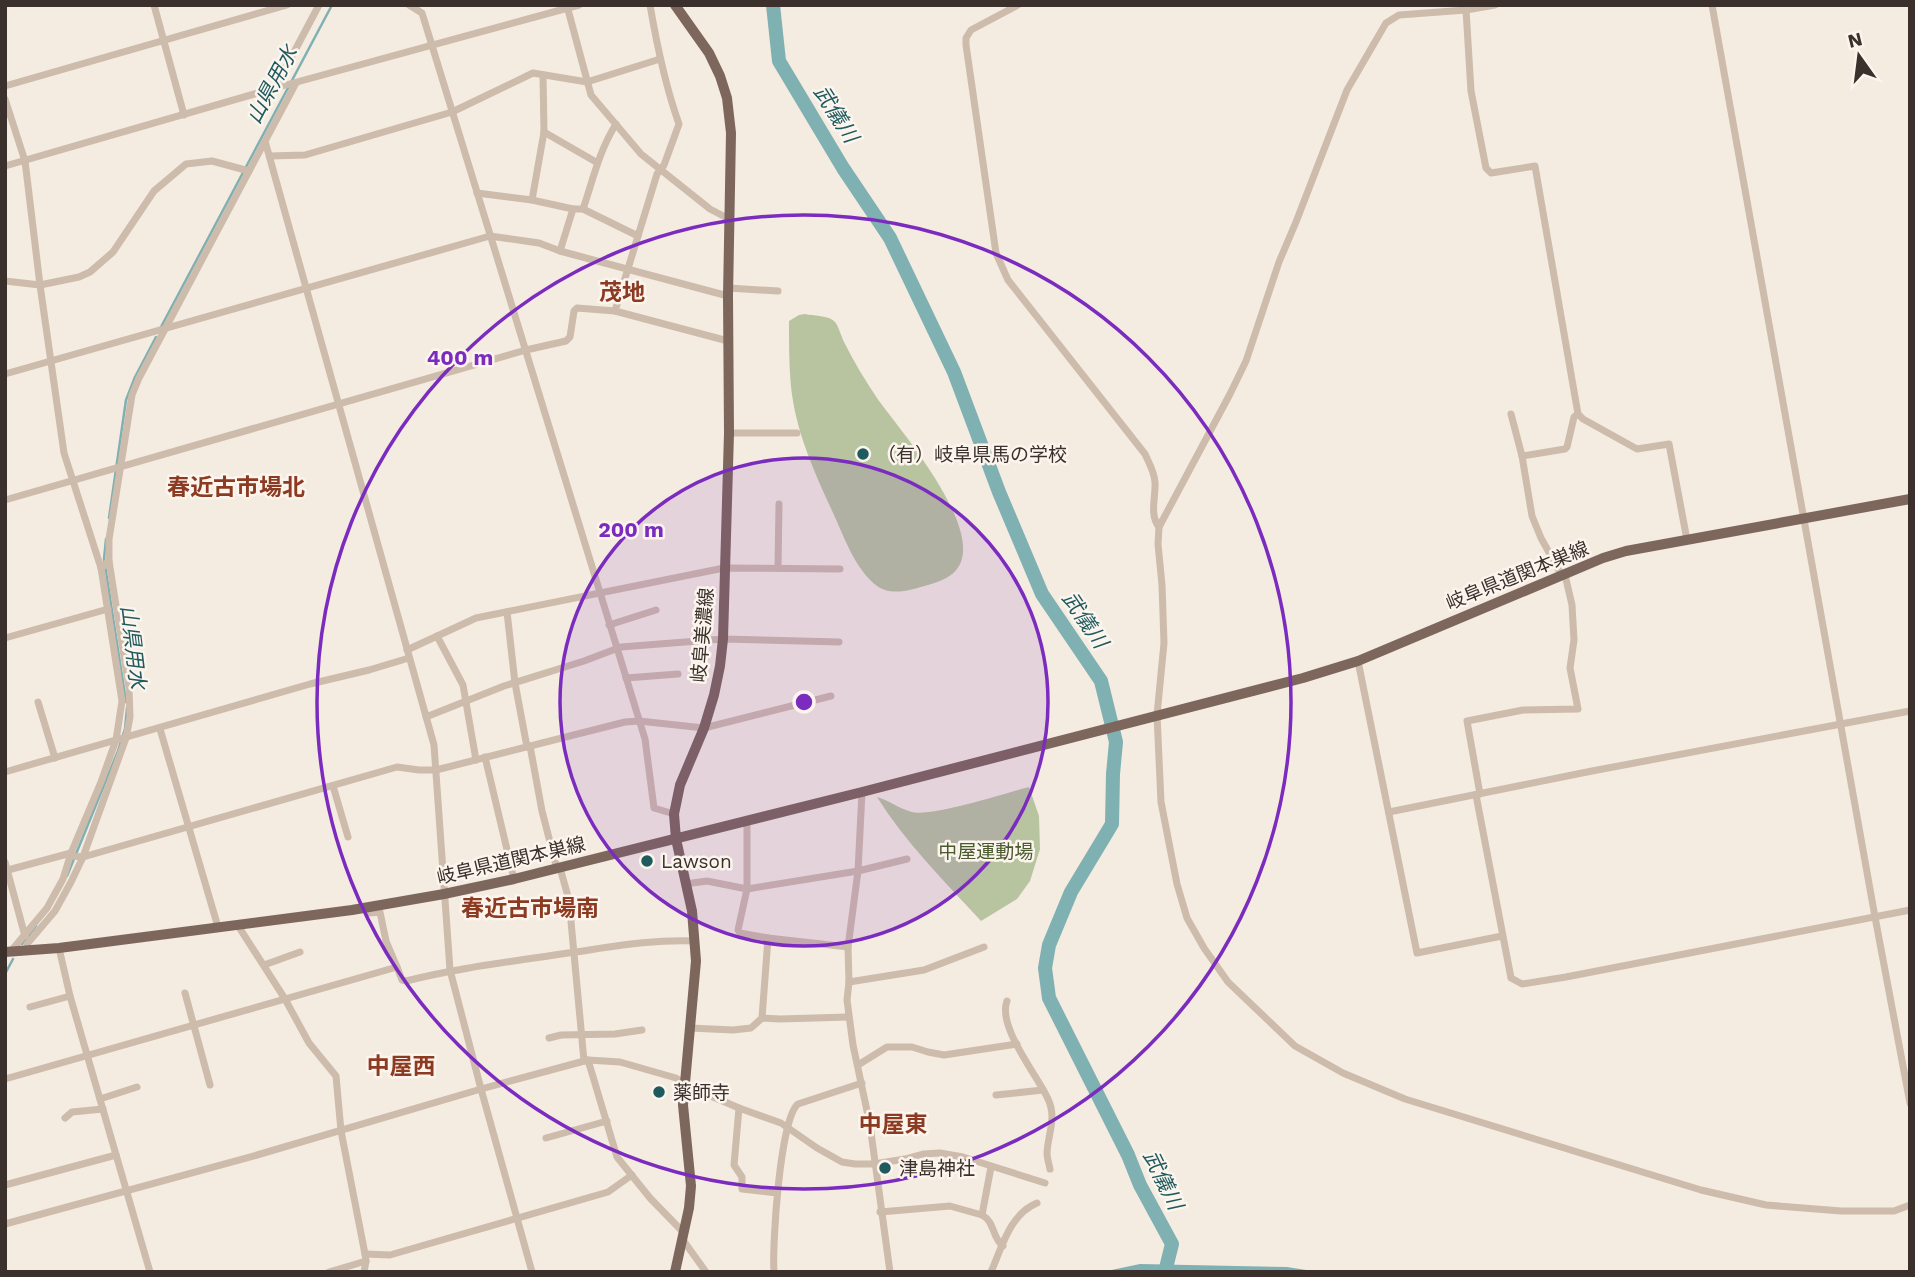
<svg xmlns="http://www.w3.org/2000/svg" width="1915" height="1277" font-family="'Work Sans','Noto Sans JP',sans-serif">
<rect width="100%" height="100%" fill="#f4ebe1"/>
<g fill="#b8c4a0">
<path d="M805,314C813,316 829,315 835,322C839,327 841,336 844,342C854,362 866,382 879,401C902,432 982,526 959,566C953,577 939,582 928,585C913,589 892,597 877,586C855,569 845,539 834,515C816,476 798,437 792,395C789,371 789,346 789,321L799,315Z"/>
<path d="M1029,787L1039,816L1040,849L1030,881L1017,899L981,921C944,881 906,843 877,797C889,800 899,809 912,812C932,817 1006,793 1029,787Z"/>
</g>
<path fill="#7fb0b2" d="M1140,1264L1287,1267L1319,1272H1102Z"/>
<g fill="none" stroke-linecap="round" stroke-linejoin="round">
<g stroke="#7fb0b2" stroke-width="2.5">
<path d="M161,327L332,5"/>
<path d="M109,518L126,400L135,377L156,337"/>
<path d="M106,539L104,559L126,702"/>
<path d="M67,876L118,751L125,729L127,708"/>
<path d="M22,944L36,926"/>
<path d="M5,974L13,959"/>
</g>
<path stroke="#7fb0b2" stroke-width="14" d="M773,5L779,61L843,168L890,238L954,372L999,492L1042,594L1101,681L1116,742L1113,774L1112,824L1071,892L1049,945L1045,968L1049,998L1128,1155L1140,1185L1172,1244L1165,1272"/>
<g stroke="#cdbbac" stroke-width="7">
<path d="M154,5L184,115"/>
<path d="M409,5L422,13L645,739L654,808L674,814"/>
<path d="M1018,5L971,30L966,38V45L996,253L1008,280L1145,454C1149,463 1154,471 1155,482C1156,497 1149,514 1159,527"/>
<path d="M1495,5L1466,10L1399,15L1386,23L1347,90L1296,222L1279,262L1246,361L1230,394L1159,527L1158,544L1162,585L1164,643L1157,715L1161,802L1177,884L1187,918L1204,948L1228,982L1295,1046L1343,1073L1405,1099L1701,1190L1766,1205L1841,1211H1894L1910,1205"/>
<path d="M1712,5L1875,917L1910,1103"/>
<path d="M567,6L591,95L641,154L710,209L729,219"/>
<path d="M1466,10L1471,91L1486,168L1491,173L1535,166L1578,414L1583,419L1637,449L1669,444L1687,540"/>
<path d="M5,86L287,5"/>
<path d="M275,88L319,5"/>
<path d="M5,99L25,161L40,285L64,453L101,568L122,701L116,740L101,782L71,853L63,879L47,908L11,951"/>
<path d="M544,132L596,162"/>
<path d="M265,141L434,745L450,970L481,1089L532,1272"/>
<path d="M270,156L305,155L452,112L533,73L587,82L660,59"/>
<path d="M5,166L275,88L579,5"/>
<path d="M477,193L532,200L573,209H583L638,236"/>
<path d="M532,200L544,132L543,75"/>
<path d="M583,209C593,180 599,151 616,124"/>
<path d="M560,251L573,209"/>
<path d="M5,281L40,285L79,277L90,272L113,252L154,191L186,164L212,161L249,171"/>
<path d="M728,288L778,291"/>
<path d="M615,311L657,174L664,165L679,124C665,85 657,46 650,5"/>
<path d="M5,374L490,236L539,243L560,251L728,296"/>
<path d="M1511,414L1522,456L1532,516L1541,538L1562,576"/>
<path d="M729,433H797"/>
<path d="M1522,456L1565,449L1567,447L1574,417L1578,414"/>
<path d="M5,500L526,350L566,341L570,337L574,311L577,308L615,311L728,341"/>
<path d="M101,568L109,561V539L132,395L139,378L296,83"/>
<path d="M778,568L779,504"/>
<path d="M507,612L515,683L527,747"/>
<path d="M609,625L656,610"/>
<path d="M437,636L463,685L476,760"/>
<path d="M5,638L108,609"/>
<path d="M407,650L476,618L724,568L840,569"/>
<path d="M1358,661L1417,953L1502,936"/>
<path d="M626,678L678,674"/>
<path d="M38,702L55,758"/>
<path d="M426,717L504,686L584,661L621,647L723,639L839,642"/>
<path d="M160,729L218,927"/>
<path d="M530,746L542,811L557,869"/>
<path d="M485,757L514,879"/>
<path d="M5,772L310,684L369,670L409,658"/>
<path d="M333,786L348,837"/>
<path d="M862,792L858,871L848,947L849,982L847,1000L853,1045L870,1125L890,1272"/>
<path d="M1480,794L1467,721L1523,710L1578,709L1570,668L1574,640L1572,605L1565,575"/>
<path d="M1476,795L1511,978L1522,984L1566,977L1910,910"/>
<path d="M1389,812L1592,771L1910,711"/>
<path d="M747,821V889L858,871L907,859"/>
<path d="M71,853L73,856L83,857L397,767L419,770H436L625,722L639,721L704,728L831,696"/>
<path d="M5,862L25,936"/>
<path d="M560,868L569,900L584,1061"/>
<path d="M8,870L71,853"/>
<path d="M685,884L707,881L747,889L738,930L740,933L768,938L848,947"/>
<path d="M366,908L370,913L380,912L386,941L397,967"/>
<path d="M237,924L285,999L309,1043L336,1076L341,1131L365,1254L366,1261L364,1272"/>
<path d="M59,948L70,996L150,1272"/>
<path d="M27,950V944L55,911L71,882L83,857L126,738L130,717L129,688L109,561"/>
<path d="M264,965L300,952"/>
<path d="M849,982L924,970L984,947"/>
<path d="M185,993L210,1085"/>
<path d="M1007,1001C997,1027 1038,1076 1048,1099C1057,1118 1048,1133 1047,1153C1047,1158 1049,1164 1050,1169"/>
<path d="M30,1007L70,996"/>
<path d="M762,1018L768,938"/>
<path d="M690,1028L733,1030L751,1028L762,1018L780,1019L848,1017"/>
<path d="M549,1038L561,1035L615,1034L642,1030"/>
<path d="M588,1060L617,1157L650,1198L684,1233"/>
<path d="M858,1065L887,1047H912L928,1052L944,1055L1017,1044"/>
<path d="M5,1079L397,967L402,980L406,981C457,968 509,962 561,954C606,948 649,939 695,941"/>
<path d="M996,1095L1043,1090"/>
<path d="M100,1099L137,1087"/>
<path d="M739,1108L734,1165L742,1177V1189L777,1193"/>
<path d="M65,1118L72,1112L103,1109"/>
<path d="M546,1138L607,1121"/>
<path d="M5,1185L116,1155"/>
<path d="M880,1212L950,1206L982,1215L991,1167"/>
<path d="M982,1215C995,1222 992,1238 1003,1246"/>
<path d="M5,1224L257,1155L481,1089L588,1060L620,1062L676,1078L685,1085L739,1108L781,1123L817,1148L842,1162L855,1164H874L905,1159L923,1154L940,1153L963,1157L1045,1183"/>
<path d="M683,1240L706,1272"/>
<path d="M365,1254L390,1255L608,1192L632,1175"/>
<path d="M329,1272L366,1261"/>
<path d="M774,1272C772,1246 780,1118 798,1104L862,1083"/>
<path d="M991,1272C1002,1247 1010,1214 1037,1203"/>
</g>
<g stroke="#7d675c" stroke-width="10">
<path d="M5,952L59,948L352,910L444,894L514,879L862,792L1303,678L1358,661L1603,558L1626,551L1910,499"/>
<path d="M675,1272L689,1208L691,1186L683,1105L696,961L692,911L676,839L674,814L680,785L704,728L714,695L720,666L723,639L729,433L728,296L731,133L727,98L720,76L709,53L675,5"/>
</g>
</g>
<circle cx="804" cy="702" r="244" fill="#7b2cbf" fill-opacity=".12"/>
<g fill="none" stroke="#7b2cbf" stroke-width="3.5">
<circle cx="804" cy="702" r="244"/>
<circle cx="804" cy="702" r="487"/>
</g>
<g fill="#1f5a5e" stroke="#fbf5ee" stroke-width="2.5">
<circle cx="863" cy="454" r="7"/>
<circle cx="647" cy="861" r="7"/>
<circle cx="659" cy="1092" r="7"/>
<circle cx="885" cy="1168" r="7"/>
</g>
<g text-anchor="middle" stroke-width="5" stroke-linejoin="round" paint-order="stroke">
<g font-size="19" fill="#3b302b" stroke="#fbf5ee" text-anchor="start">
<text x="877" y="461">（有）岐阜県馬の学校</text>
<text x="661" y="868">Lawson</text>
<text x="673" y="1099">薬師寺</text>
<text x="899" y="1175">津島神社</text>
</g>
<g font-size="19" fill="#3b302b" stroke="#fbf5ee">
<text transform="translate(1517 575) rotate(-22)" y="7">岐阜県道関本巣線</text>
<text transform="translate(702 635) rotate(-85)" y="7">岐阜美濃線</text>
<text transform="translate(511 860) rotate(-13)" y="7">岐阜県道関本巣線</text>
</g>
<g font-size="19" fill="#4a5a2e" stroke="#fbf5ee">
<text x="986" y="858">中屋運動場</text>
</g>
<g font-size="21" font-style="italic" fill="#1f5a5e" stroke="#fbf5ee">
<text transform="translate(272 85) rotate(-62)" y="7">山県用水</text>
<text transform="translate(836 114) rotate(58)" y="7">武儀川</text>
<text transform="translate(1085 620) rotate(56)" y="7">武儀川</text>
<text transform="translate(133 647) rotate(83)" y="7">山県用水</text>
<text transform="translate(1163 1180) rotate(64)" y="7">武儀川</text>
</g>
<g font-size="23" font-weight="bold" fill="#8c3b22" stroke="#fbf5ee">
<text x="622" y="300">茂地</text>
<text x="236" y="495">春近古市場北</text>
<text x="530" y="916">春近古市場南</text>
<text x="401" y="1074">中屋西</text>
<text x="893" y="1132">中屋東</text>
</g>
</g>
<circle cx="804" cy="702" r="10" fill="#7b2cbf" stroke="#fbf5ee" stroke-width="3.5"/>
<g font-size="21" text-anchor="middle" font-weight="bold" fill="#7b2cbf" stroke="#fbf5ee" stroke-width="5" stroke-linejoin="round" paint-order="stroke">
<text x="460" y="365">400 m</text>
<text x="631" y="537">200 m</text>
</g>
<rect width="1915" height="1277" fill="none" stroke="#3b302b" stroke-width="14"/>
<g transform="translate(1859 56) rotate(346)" stroke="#fbf5ee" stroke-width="5" paint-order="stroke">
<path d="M0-5L12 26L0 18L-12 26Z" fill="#3b302b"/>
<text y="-10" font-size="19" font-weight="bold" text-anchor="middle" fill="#3b302b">N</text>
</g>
</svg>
